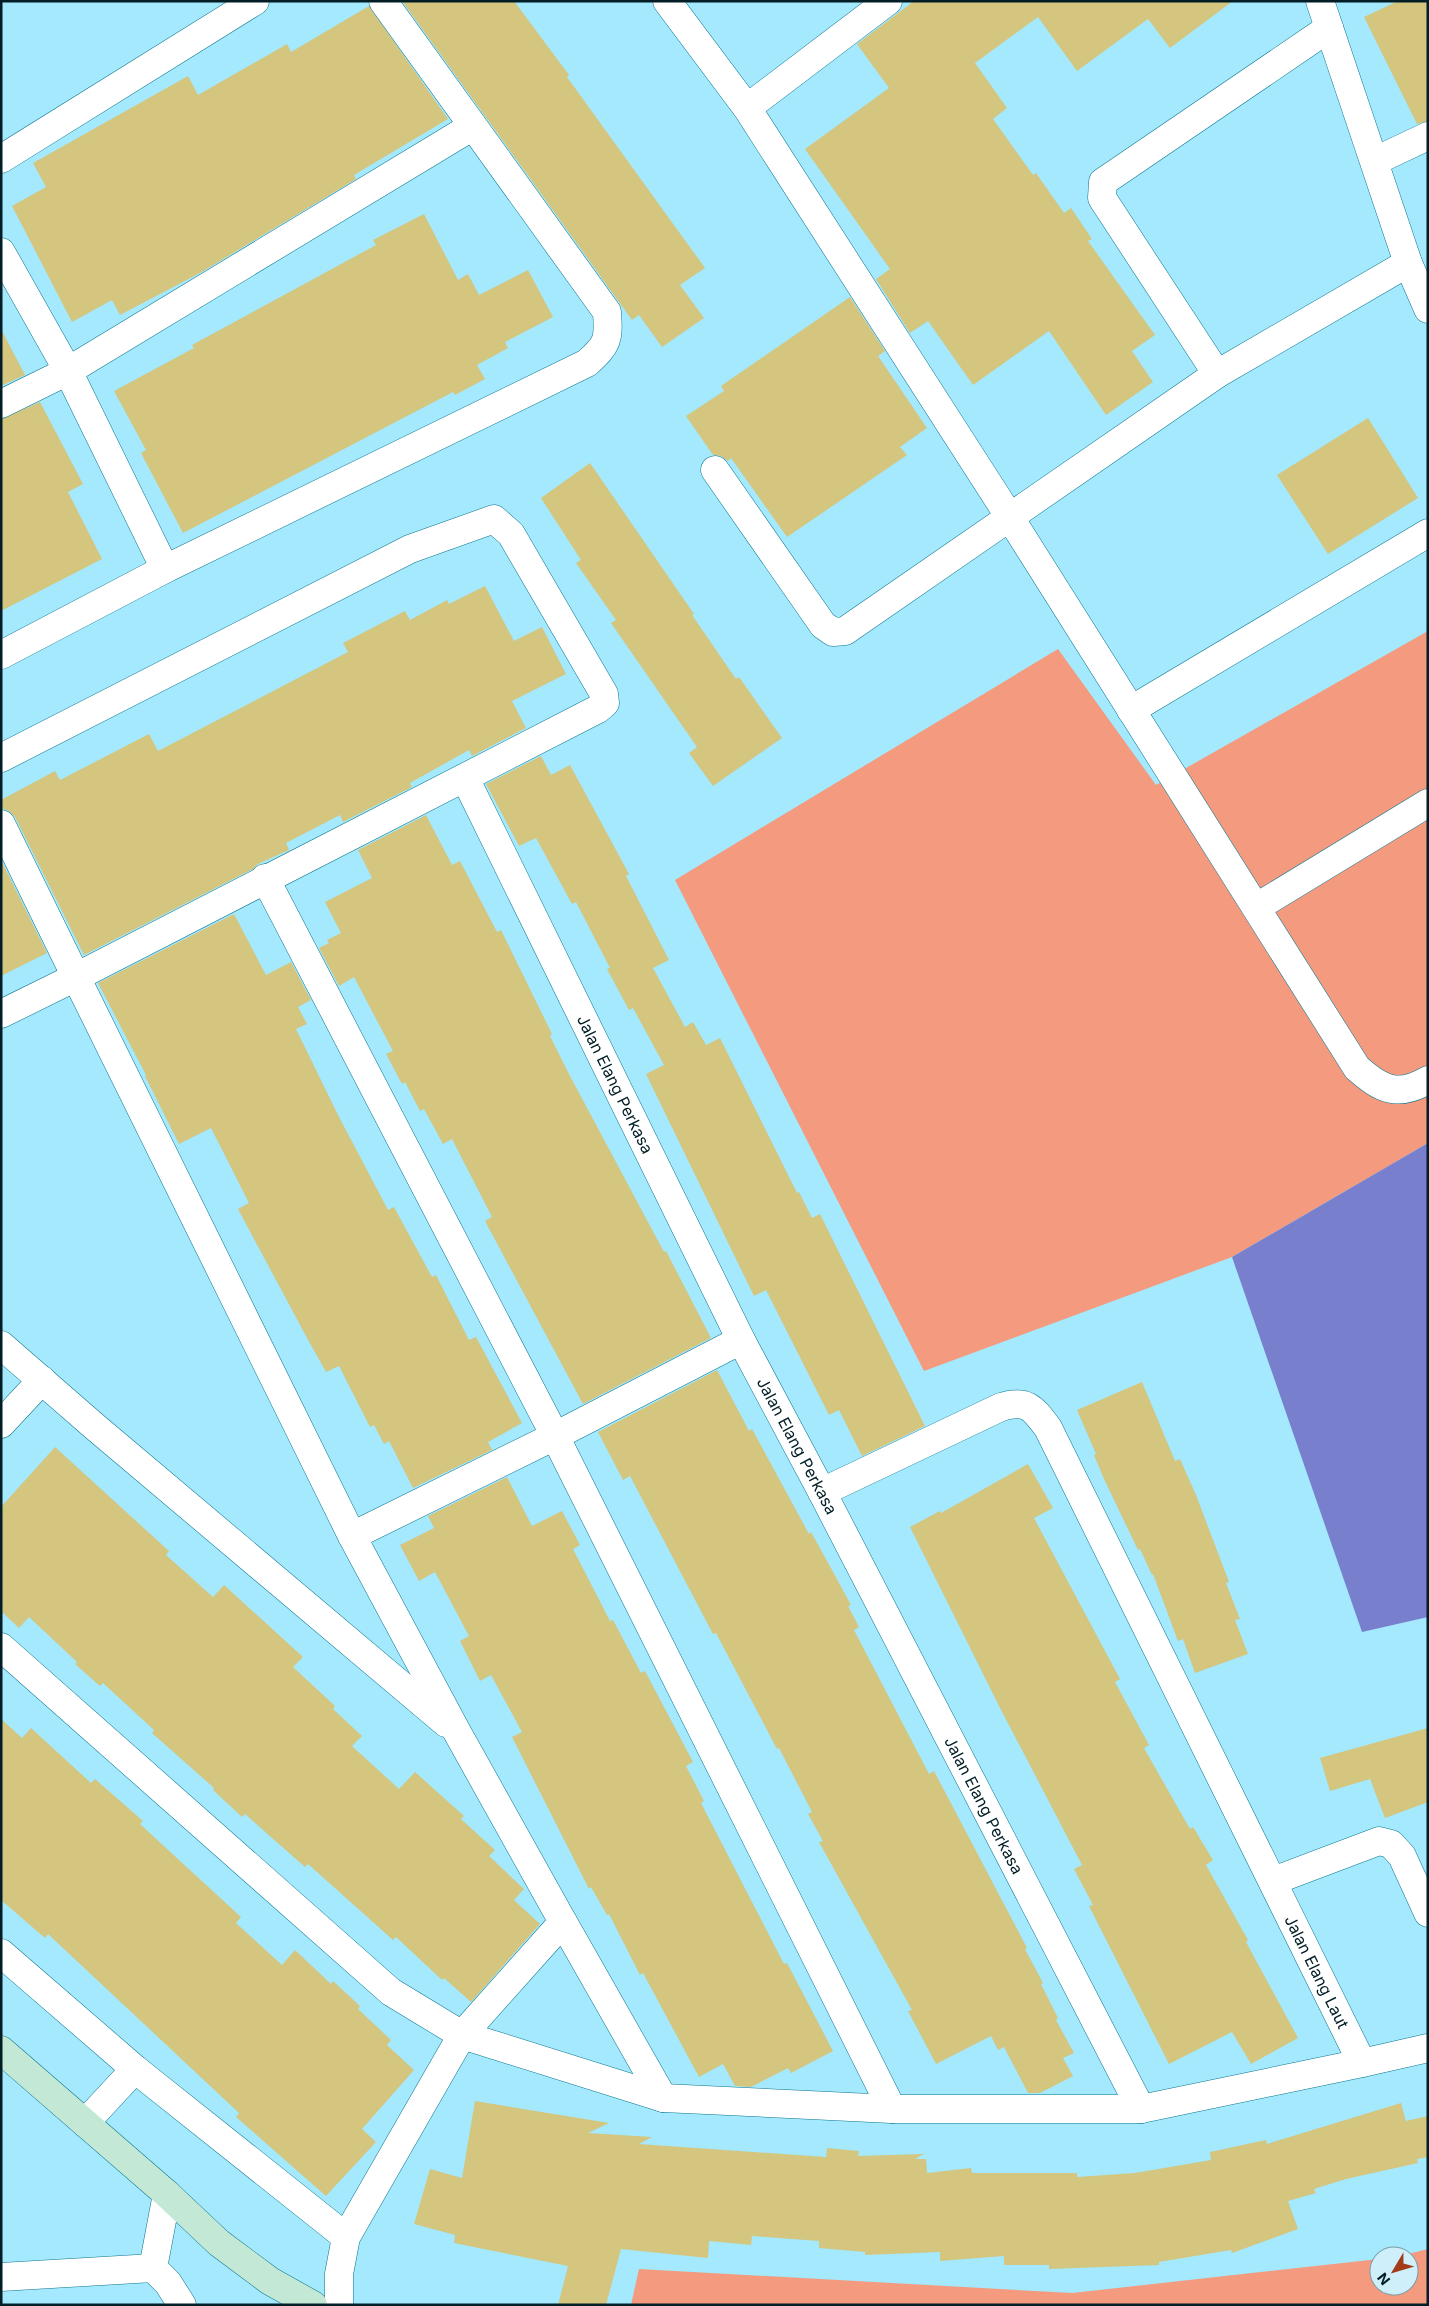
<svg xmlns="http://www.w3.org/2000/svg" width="1429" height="2306" font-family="Inter,sans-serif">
<rect width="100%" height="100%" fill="#a4e9fd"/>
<g fill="#f49a7e">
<path d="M1428,631V1143L1232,1257L924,1371L675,880L1058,649L1156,785Z"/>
<path d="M1428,2249V2305H631L639,2269L1072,2293L1379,2259V2286H1409V2256H1400Z"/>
</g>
<path fill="#7880ce" d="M1428,1143V1617L1362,1632L1232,1257Z"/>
<g fill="#d4c57f">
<path d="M402,1H514L569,75L567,77L705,268L680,285L704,318L662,347L639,315L632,320Z"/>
<path d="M914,1H1233L1170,48L1148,19L1077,71L1038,17L975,63L1007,108L993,119L1033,175L1036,173L1064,213L1071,208L1092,239L1088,241L1155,335L1132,351L1153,382L1106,415L1049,331L973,385L928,321L910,333L876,279L890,269L805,149L889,88L857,44Z"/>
<path d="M1398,1H1428V121L1417,124L1364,17Z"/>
<path d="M369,6L448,119L354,175L356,179L200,273L120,315L112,300L72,322L12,206L46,187L33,163L188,76L198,95L287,44L291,52Z"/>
<path d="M424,214L458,280L468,274L479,295L528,270L553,317L505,342L508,348L477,365L485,379L455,395L453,392L183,533L141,453L146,450L114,391L194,348L192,345L376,245L373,240Z"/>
<path d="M850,297L885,351L878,356L927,428L900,447L907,455L787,537L731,458L728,461L721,456L713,455L686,416L724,391L721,386Z"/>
<path d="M1,329L25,375L1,386Z"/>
<path d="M40,402L83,484L68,492L102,559L1,611V419Z"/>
<path d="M1368,418L1418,498L1328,554L1277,475Z"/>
<path d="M590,463L694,614L692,615L736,679L739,677L782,738L713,786L689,753L697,747L611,623L616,620L576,563L581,560L541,498Z"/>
<path d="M485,586L514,641L542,627L566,674L512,701L526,728L472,756L469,750L410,783L412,787L343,822L340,815L286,843L289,850L258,864L253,869L84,955L15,817L9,811L1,808V800L55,771L60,780L149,734L158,751L348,652L343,643L405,611L410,620L447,600L449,604Z"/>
<path d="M541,756L551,775L570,765L629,874L626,876L669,960L653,968L685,1027L693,1022L706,1045L720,1038L797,1193L799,1192L812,1218L820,1214L925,1426L862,1456L839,1410L829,1415L766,1290L754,1296L646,1074L664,1065L633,1008L629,1010L607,969L610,968L576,902L572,904L536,838L519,846L486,784Z"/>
<path d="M426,815L452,865L460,861L497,932L501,930L552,1034L550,1036L570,1076L664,1252L666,1251L711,1338L583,1404L485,1221L492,1217L452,1139L443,1144L424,1109L420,1111L405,1082L402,1084L386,1054L393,1051L354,977L339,986L319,948L329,943L327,940L341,933L325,902L372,878L358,850Z"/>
<path d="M1,860L47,953L1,976Z"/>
<path d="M234,914L266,975L291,962L311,1000L298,1007L307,1024L296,1029L338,1115L388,1210L394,1207L432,1277L436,1275L469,1340L476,1337L522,1423L488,1442L492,1450L413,1488L389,1441L384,1444L374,1425L370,1427L339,1366L326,1372L307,1338L238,1209L249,1203L211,1128L179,1144L145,1076L146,1075L98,983Z"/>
<path d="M717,1370L749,1431L752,1429L809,1534L811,1532L832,1570L851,1605L848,1606L859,1627L854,1630L929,1774L934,1771L1027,1948L1025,1949L1043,1983L1041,1984L1058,2018L1056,2020L1074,2053L1063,2058L1073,2076L1040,2093H1028L1004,2047L998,2050L991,2036L936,2064L908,2011L912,2010L819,1842L823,1841L808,1814L812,1812L779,1748L777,1749L716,1633L713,1634L630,1476L623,1480L598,1432Z"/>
<path d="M1142,1382L1175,1461L1180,1459L1196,1495L1229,1582L1226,1583L1240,1619L1235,1620L1248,1654L1195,1673L1183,1639L1178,1641L1153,1574L1152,1575L1140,1549L1138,1550L1104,1479L1094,1455L1096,1454L1077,1410Z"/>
<path d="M55,1447L169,1551L166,1555L213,1597L224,1585L303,1657L293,1667L335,1706L333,1709L362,1736L352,1746L399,1789L415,1772L464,1816L461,1819L495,1850L489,1856L524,1889L514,1900L540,1924L471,2002L444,1978L442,1980L396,1937L393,1940L308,1864L305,1867L245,1814L242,1817L213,1790L214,1788L152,1733L154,1730L103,1683L100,1686L75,1664L77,1662L29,1617L19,1628L1,1611V1507Z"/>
<path d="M1028,1464L1053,1508L1034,1518L1120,1679L1115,1682L1149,1745L1144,1748L1190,1829L1193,1827L1213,1860L1206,1865L1248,1940L1246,1942L1298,2038L1251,2064L1232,2032L1169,2064L1089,1906L1093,1905L1074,1869L1082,1865L999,1706L910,1527L940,1511L941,1513Z"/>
<path d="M507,1477L532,1526L562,1511L580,1545L573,1549L610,1621L613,1620L641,1673L645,1671L693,1762L686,1766L704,1801L701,1803L784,1964L787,1963L833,2051L791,2073L788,2068L751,2087L735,2086L723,2064L699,2077L643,1973L640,1975L609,1914L607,1915L591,1887L589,1889L512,1737L522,1732L491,1675L480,1681L460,1641L469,1636L435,1572L419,1581L400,1545L434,1528L428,1516Z"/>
<path d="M1,1719L22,1738L31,1728L91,1783L95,1779L143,1821L140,1824L179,1860L241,1917L236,1923L282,1965L295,1950L331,1984L333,1981L360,2006L358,2009L391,2040L387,2045L414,2070L362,2129L376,2142L326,2196L236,2117L239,2113L48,1934L45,1938L1,1900Z"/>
<path d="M1428,1728V1802L1385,1818L1370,1779L1330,1791L1320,1758Z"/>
<path d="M475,2101L609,2123L588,2133L652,2137L639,2144L826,2157L827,2148L859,2151L858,2156L924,2154L915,2159H926L927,2173L971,2168L972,2173H1077V2177L1135,2173L1211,2160L1210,2152L1266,2140L1267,2144L1401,2103L1406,2121L1428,2116V2157L1417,2159L1418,2163L1346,2179L1314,2189L1316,2193L1288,2201L1298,2229L1232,2253L1231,2250L1159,2262V2265L1049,2269V2265H1004V2256L940,2261V2252L865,2255V2252L819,2248V2241L752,2236L751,2245L709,2241L708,2258L621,2249L606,2305H558L568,2266L454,2243L455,2235L414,2224L430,2169L462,2178Z"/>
</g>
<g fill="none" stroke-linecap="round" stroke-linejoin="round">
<g stroke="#0c778e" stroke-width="29">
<g id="street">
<path d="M667,1L747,108L1009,516L1357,1068C1381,1089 1397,1098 1428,1080"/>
<path d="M1320,1L1408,263L1428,309"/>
<path d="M747,108L888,1"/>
<path d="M1,159L255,1"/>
<path d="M1375,161L1428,136"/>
<path d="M1,252L68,371L165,569L587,363C608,344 609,340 607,312L383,1"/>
<path d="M1217,374L1102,198L1103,182L1329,28"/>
<path d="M1,404L68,371L473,126"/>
<path d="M715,470L823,625L833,632L845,631L1217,374L1408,263"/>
<path d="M1,655L165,569"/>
<path d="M1131,710L1428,533"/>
<path d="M1,758L410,549L494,519L511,534L604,694L605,703L598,709L76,977L1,824"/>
<path id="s1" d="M465,778L741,1340L822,1492L1141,2109"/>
<path d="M265,878L555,1436L892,2109"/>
<path d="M1257,907L1428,803"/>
<path d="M1,1014L76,977L352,1536L457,1732L563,1922"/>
<path d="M1,1345L94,1426L446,1723"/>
<path d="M1,1424L42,1380"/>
<path id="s2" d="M822,1492L1001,1407C1027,1399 1033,1408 1048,1428L1362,2063"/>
<path d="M352,1536L555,1436L741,1340"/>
<path d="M1,1647L391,1992L462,2035L563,1922L663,2098"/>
<path d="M1273,1881L1379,1841L1391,1844L1402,1856L1428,1913"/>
<path d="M1,1953L135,2069L346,2237"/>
<path d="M85,2123L135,2069"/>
<path d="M153,2268L167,2194"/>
<path d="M1,2277L153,2268L168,2283L182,2305"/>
<path d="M339,2305V2274L346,2237L462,2035L663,2098L892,2109H1141L1362,2063L1428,2048"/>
</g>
</g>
<g stroke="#0c778e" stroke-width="29">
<path id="secondary" d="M1,2050L167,2194L219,2243L270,2281L313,2305"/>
</g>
<use href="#street" stroke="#fff" stroke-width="28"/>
<use href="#secondary" stroke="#c3e8d6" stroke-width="28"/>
</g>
<g text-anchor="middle" stroke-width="4" stroke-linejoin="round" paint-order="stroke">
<g font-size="16" fill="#011d25" stroke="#cff0fa">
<text dy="6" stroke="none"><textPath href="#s1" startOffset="341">Jalan Elang Perkasa</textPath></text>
<text dy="6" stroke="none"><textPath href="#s1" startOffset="746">Jalan Elang Perkasa</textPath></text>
<text dy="6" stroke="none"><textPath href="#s1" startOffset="1151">Jalan Elang Perkasa</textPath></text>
<text dy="6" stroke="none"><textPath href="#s2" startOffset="862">Jalan Elang Laut</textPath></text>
</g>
</g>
<rect width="1429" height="2306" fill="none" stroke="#011d25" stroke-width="5"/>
<g transform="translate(1394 2271) rotate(232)"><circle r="24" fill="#cff0fa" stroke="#7d9ca5"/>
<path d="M0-4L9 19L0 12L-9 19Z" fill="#a33c19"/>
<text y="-8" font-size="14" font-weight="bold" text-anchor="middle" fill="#011d25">N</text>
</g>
</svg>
